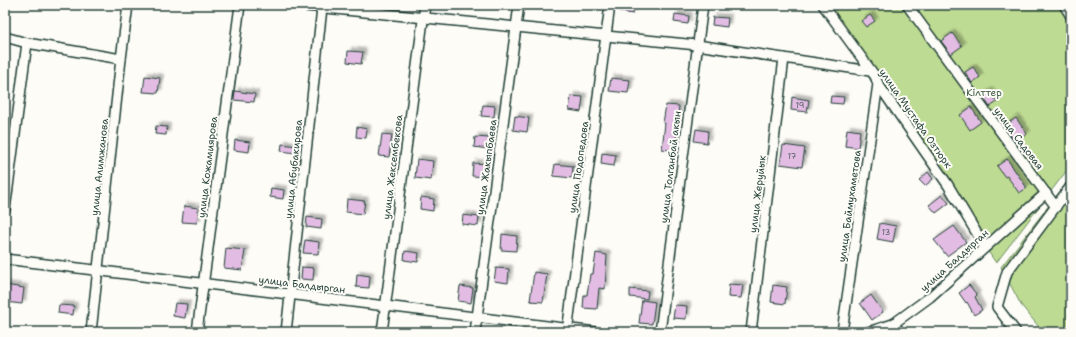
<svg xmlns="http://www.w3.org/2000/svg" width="1076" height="337" font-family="'Shantell Sans',sans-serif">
<defs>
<filter id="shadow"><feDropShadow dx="3.5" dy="-3.5" stdDeviation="1" flood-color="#0004"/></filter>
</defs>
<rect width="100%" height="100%" fill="#fdfcf7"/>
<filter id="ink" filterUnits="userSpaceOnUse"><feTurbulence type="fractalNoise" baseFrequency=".025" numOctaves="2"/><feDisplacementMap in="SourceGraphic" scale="8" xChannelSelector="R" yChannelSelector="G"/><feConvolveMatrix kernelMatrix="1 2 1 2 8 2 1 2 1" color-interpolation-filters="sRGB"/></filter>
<g filter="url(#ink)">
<g fill="#bedb93" stroke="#6e8c64">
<path d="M819,5H1060L1071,23V165L996,263Z"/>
<path d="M1071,177V332H1043L1021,305L1001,267Z"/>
</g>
<g fill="#e3bce4" stroke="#1f3d34" filter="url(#shadow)">
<path d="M620,5H634L633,14L620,12Z"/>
<path d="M675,14L689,16L688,24L674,22Z"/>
<path d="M870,15L875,21L866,27L861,21Z"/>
<path d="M713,17L728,18L727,27L712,25Z"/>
<path d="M952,33L962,46L951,54L941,41Z"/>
<path d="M348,51L363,52L361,64L347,62Z"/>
<path d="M973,67L980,77L972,83L965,72Z"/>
<path d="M145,76L160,78L158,93L143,92Z"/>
<path d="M611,78L630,80L628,93L609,91Z"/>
<path d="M235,91L255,94L254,102L234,100Z"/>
<path d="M989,91L997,102L990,107L982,96Z"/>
<path d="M571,96L583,97L581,112L569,110Z"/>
<path d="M831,96L844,97L843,104L830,103Z"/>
<path d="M792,97L809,100L807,112L791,110Z"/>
<path d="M483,105L495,106L494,117L481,116Z"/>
<path d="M666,105L679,106L675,151L662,149L665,123H663Z"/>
<path d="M971,107L981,122L970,130L960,115Z"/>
<path d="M515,116L529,118L527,132L513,130Z"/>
<path d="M1016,118L1027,134L1015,142L1004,126Z"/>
<path d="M156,126L167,127L166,135L155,134Z"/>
<path d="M357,127L367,129L366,138L356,137Z"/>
<path d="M696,129L708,131L707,143L694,141Z"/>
<path d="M847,129L860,131L858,148L845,146Z"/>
<path d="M382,134L392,135L389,157L379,156Z"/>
<path d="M475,137L489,138L488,149L474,147Z"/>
<path d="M235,140L250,142L249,152L234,150Z"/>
<path d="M282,144L297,146L296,153L281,151Z"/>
<path d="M783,145L805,148L802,167L780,164Z"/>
<path d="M602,153L616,155L614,166L601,164Z"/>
<path d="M417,159L433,161L431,180L415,178Z"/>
<path d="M1007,159L1027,188L1019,193L1007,176L1005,177L997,166Z"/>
<path d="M473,163L487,164L486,177L472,176Z"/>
<path d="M555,164L573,166L572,178L553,176Z"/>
<path d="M928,172L933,179L925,186L919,180Z"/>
<path d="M271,188L284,190L283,199L270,197Z"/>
<path d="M942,195L949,203L936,213L929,205Z"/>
<path d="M421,197L434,199L433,211L420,209Z"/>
<path d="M347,199L365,201L363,214L346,212Z"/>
<path d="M184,206L198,208L197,223L182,222Z"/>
<path d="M463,215L479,217L478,226L462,224Z"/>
<path d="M307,217L322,219L321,229L306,227Z"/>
<path d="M880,223L896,226L893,242L877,239Z"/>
<path d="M954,226L966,242L947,256L934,240Z"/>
<path d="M502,234L517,236L516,251L501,250Z"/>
<path d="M305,240L319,242L318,254L303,253Z"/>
<path d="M226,248L245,250L242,270L224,268Z"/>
<path d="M405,251L419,253L418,262L404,260Z"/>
<path d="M596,253L607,255L605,289L599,288L597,309L583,308L584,295H587L590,274H593Z"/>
<path d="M302,267L314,268L313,280L301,279Z"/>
<path d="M496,268L509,269L508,283L494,281Z"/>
<path d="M534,272L547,274L543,302L530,301Z"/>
<path d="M357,274L370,276L369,288L356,287Z"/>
<path d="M729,284L743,285L741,298L728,297Z"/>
<path d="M5,285L24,288L22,304L5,302Z"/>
<path d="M773,285L787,287L785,304L771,302Z"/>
<path d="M969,285L977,295L975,297L982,310L974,315L967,302L966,303L959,293Z"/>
<path d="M460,286L473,288L471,303L458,301Z"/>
<path d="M630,289L648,291L647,299L630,297Z"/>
<path d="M871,295L883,312L872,320L860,303Z"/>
<path d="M642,300L655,302L652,324L639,323Z"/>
<path d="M175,303L187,304L185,318L173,316Z"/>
<path d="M59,305L74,306L73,315L58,313Z"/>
<path d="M675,305L687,306L686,319L673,318Z"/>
</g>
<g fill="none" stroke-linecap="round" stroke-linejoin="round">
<g stroke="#1f3d34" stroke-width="12">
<g id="minor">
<path d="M295,5L697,45L870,71"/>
<path d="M823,5L875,76L878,84L948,185L985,247"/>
<path d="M907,5L1056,207"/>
<path d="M1064,5L1071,16"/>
<path d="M5,37L27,43L121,59"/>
<path d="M5,210L27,43"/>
<path d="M5,259L596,332"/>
<path d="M893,324L900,332"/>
<path d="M91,332L121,59L128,5"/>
<path d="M197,332L240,5"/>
<path d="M286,332L322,8"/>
<path d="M382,332L425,5"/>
<path d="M475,332L519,5"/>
<path d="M567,332L610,5"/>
<path d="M660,332L703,5"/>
<path d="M751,332L784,58"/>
<path d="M842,332L878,84"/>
<path d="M868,332L893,324L930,297L1046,193"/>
<path d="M1016,332L997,307L1007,272L1071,186"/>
</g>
</g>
<use href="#minor" stroke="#fdfcf7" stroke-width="9"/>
</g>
</g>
<g text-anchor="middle" stroke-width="4" stroke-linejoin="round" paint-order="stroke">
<g font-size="8" fill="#505d60">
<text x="800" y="108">19</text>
<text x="792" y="159">17</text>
<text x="886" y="235">13</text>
</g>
<g font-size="10" fill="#3f5d47" stroke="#fdfcf7">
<text x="984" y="96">Кілттер</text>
</g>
<g font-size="10" fill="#1f3d34" stroke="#fdfcf7">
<text transform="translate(916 118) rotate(55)" y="4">улица Мустафа Озтюрк</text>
<text transform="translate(1019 138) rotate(53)" y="4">улица Садовая</text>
<text transform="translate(99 167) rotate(-84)" y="4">улица Алимжанова</text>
<text transform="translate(207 167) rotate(-83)" y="4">улица Кожамиярова</text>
<text transform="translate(392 167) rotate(-83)" y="4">улица Жексембекова</text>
<text transform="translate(486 167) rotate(-82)" y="4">улица Жакыпбаева</text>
<text transform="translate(578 167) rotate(-82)" y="4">улица Подопедова</text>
<text transform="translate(670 167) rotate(-83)" y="4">улица Толганбай акын</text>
<text transform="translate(293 169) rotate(-84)" y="4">улица Абубакирова</text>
<text transform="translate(757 194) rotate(-83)" y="4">улица Жеруйык</text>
<text transform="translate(849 206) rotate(-82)" y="4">улица Баймухаметова</text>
<text transform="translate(954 260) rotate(-42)" y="4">улица Балдырган</text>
<text transform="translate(302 284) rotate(7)" y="4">улица Балдырган</text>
</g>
</g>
<rect width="1076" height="337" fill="none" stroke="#fdfcf7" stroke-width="20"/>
<rect x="10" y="10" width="1056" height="317" fill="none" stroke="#1f3d34" stroke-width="1.5" filter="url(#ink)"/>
</svg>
